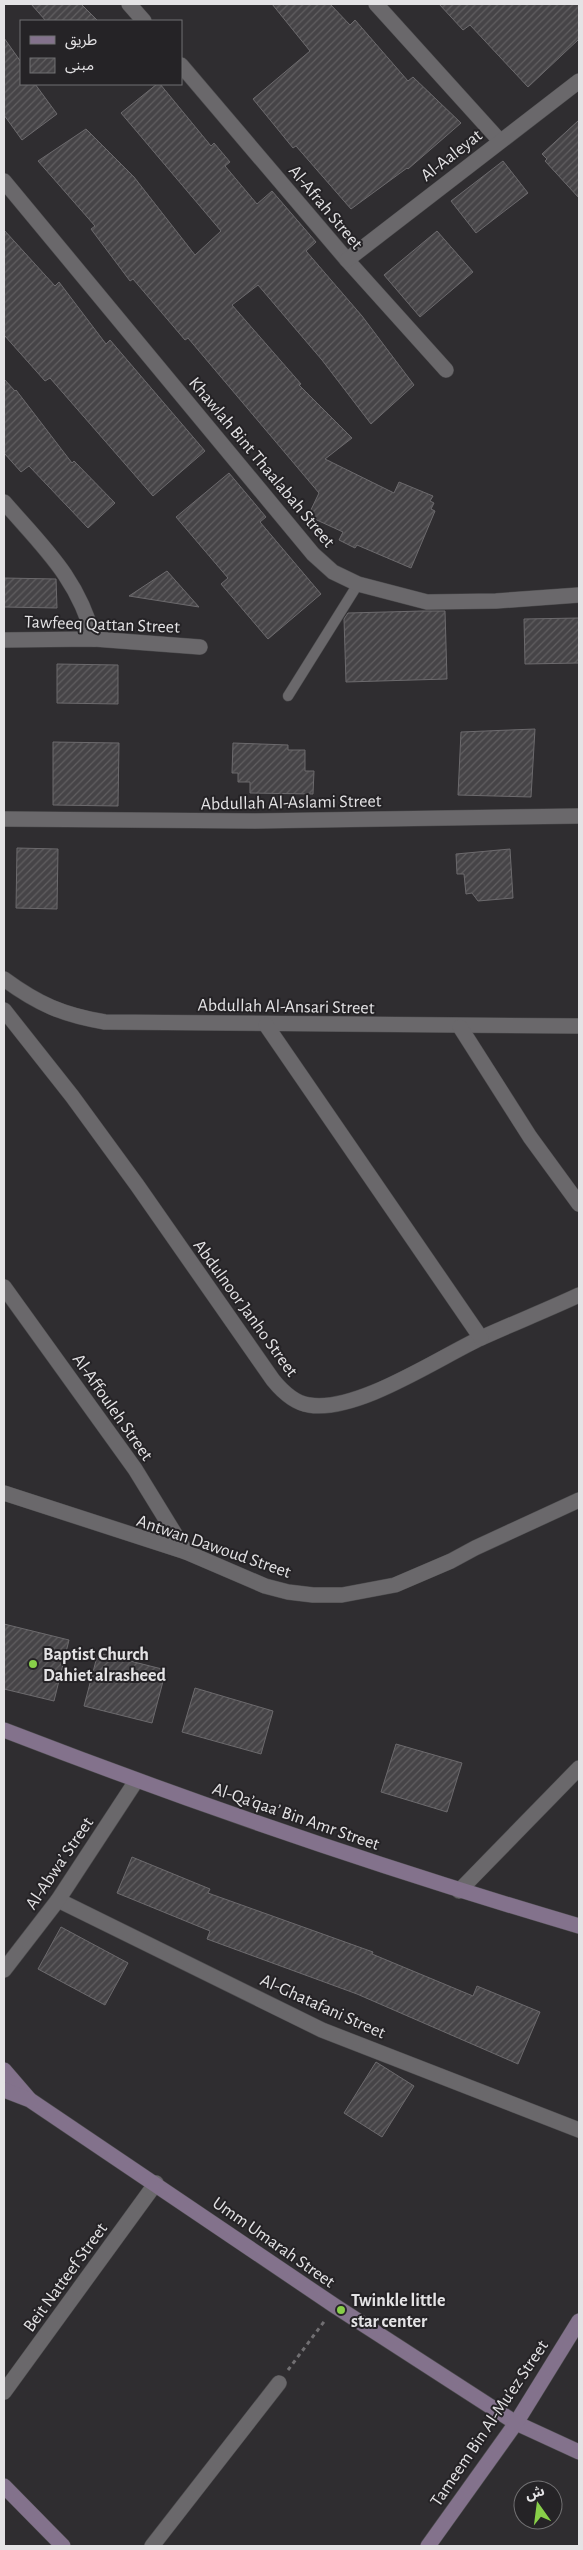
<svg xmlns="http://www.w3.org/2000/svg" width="583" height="2550" font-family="'Alegreya Sans','Noto Sans Arabic',sans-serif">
<defs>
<pattern id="building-hatch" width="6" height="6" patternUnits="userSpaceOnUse" patternTransform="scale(1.25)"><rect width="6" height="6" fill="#464447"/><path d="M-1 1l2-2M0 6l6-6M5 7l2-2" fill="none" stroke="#615f61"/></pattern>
</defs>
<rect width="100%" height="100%" fill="#2f2d30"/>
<g fill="url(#building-hatch)" stroke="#6c6a6d">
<path d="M31,4H81L98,21H46Z"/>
<path d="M272,4H330L350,25L355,20L408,81L413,77L461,123L408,169L407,168L351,209L296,146L293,148L253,99L310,51Z"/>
<path d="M439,4H579V39L528,87L470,25L463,30Z"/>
<path d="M4,38L21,62V84H35L57,114L22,140L4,115Z"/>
<path d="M157,84H160L211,146L214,143L230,162L225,166L257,204L272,191L316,242L306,251L362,316L414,385L371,424L322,360L258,285L232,305L301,384L299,385L352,438L325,459L394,493L399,482L433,496L430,501L434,503L431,509L435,511L411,568L357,545L355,548L339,540L343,532L308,516L319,493L188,338L185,340L133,279L130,281L91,229L95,226L38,161L86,129L134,177L195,255L221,231L121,113Z"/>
<path d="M579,120V198L545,161L547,159L542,154Z"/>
<path d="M503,161L528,193L476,233L451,201Z"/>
<path d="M4,230L55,286L59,282L106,344L110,340L205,451L153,496L50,378L45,381L4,335Z"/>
<path d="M437,231L473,272L420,317L384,275Z"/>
<path d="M4,379L15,391L16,390L72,463L74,461L115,503L88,528L29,466L21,472L4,453Z"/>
<path d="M229,473L266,517L260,522L321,594L268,639L221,584L228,578L176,517Z"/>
<path d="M167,571L199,607L129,596Z"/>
<path d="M4,578L56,579L57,608L4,607Z"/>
<path d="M423,611H445L447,679L346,682L344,619L348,613Z"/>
<path d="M579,618V663L525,664L524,619Z"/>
<path d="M57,664L118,665V704L57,703Z"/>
<path d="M535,729L531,797L458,795L461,732Z"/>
<path d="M53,742L119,743L118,806L53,805Z"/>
<path d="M233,743L288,745V750H305V771H314L313,794L250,793V782H238V773H232Z"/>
<path d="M17,848L58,849L57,909L16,908Z"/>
<path d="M510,849L513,898L478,901L472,893L466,894L464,874H457L456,854Z"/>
<path d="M4,1624L69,1640L54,1701L4,1689Z"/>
<path d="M98,1653L166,1670L152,1723L84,1706Z"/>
<path d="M195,1688L273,1711L261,1754L182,1732Z"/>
<path d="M396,1744L462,1763L447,1812L381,1792Z"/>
<path d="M132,1857L210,1889L208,1893L373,1952L372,1954L473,1996L477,1986L540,2012L518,2064L357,1994L207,1939L210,1931L117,1893Z"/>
<path d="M61,1927L128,1963L105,2005L38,1969Z"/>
<path d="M376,2062L414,2086L382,2137L344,2113Z"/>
</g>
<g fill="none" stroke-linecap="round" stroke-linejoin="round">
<g stroke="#4c4b4d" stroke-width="11">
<path id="lane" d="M288,696L358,584"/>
</g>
<g stroke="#4c4b4d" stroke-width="16">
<g id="street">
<path d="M129,4L144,21"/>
<path d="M376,4L500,141"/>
<path d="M181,65L347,260L446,370"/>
<path d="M4,181L313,554L333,572L358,584L427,602L496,601L579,595"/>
<path d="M347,260L579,81"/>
<path d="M4,502C44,548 78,578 94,639"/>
<path d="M4,640L94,639L200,647"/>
<path d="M4,819L255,821L579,816"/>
<path d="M4,979C38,1004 63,1015 105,1022L579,1026"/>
<path d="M4,1010L72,1096L137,1185L273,1380C282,1391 294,1403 309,1405C357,1413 438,1358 481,1338C514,1323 547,1310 579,1295"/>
<path d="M266,1025L481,1338"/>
<path d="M460,1027L530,1137L579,1204"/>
<path d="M4,1287L135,1469L186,1552"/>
<path d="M4,1493L186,1552L265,1586L288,1592L313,1595H342L395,1585L451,1561L475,1548L579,1500"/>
<path d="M459,1891L579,1768"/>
<path d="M58,1900L322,2030L579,2130"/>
<path d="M4,1970L58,1900L136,1781"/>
<path d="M4,2392L156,2183"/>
<path d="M152,2546L279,2383"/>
</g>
</g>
<g stroke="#4c4b4d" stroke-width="16">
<g id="secondary">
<path d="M4,1730C193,1803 385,1869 579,1926"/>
<path d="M4,2070L29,2099"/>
<path d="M4,2090L30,2100L335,2306L516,2423L579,2452"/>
<path d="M4,2486L63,2546"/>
<path d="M428,2546L516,2423L579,2321"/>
</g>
</g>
<path stroke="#716f72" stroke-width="3" stroke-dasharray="4 4" stroke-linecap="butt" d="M288,2370L326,2319"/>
<use href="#lane" stroke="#6a686b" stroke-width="10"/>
<use href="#street" stroke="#6a686b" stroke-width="15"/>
<use href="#secondary" stroke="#83728c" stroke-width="15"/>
</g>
<g fill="#88cf49" stroke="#252326" stroke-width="2">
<circle cx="33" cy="1664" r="5"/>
<circle cx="341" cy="2310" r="5"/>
</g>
<g text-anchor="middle" stroke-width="4" stroke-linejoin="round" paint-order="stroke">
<g font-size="18" fill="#e4e3e5" stroke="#252326">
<text transform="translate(451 155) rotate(-38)" y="6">Al-Aaleyat</text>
<text transform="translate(326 207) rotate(50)" y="6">Al-Afrah Street</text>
<text transform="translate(262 462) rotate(50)" y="6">Khawlah Bint Thaalabah Street</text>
<text transform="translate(102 624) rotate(2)" y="6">Tawfeeq Qattan Street</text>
<text transform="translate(291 802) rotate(-1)" y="6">Abdullah Al-Aslami Street</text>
<text transform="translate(286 1006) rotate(1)" y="6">Abdullah Al-Ansari Street</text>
<text transform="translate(246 1308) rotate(54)" y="6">Abdulnoor Janho Street</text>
<text transform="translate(113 1407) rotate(55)" y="6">Al-Affouleh Street</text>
<text transform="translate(214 1546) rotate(19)" y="6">Antwan Dawoud Street</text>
<text transform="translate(296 1816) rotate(19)" y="6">Al-Qa’qaa’ Bin Amr Street</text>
<text transform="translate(59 1863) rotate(-56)" y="6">Al-Abwa’ Street</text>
<text transform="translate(323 2006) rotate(24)" y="6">Al-Ghatafani Street</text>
<text transform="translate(274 2242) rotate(35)" y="6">Umm Umarah Street</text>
<text transform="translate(65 2277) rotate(-54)" y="6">Beit Natteef Street</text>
<text transform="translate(489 2423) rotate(-56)" y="6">Tameem Bin Al-Mu’ez Street</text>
</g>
<g font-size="18" font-weight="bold" fill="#e4e3e5" stroke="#252326" text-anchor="start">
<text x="43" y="1660">Baptist Church<tspan x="43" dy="21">Dahiet alrasheed</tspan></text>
<text x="351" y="2306">Twinkle little<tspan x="351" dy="21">star center</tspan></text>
</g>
</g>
<rect width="583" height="2550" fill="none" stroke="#e4e3e5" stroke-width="10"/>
<rect x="20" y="20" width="162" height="65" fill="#252326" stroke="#717072"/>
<rect x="30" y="36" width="25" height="8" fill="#83728c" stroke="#717072"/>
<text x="65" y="45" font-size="15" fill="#e4e3e5">طريق</text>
<rect x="30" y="58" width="25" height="15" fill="url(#building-hatch)" stroke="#717072"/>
<text x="65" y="70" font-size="15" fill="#e4e3e5">مبنى</text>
<g transform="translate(538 2505) rotate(346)"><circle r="24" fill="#252326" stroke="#717072"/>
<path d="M0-4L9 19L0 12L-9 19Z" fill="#88cf49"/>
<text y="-8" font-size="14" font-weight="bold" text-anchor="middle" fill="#e4e3e5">ش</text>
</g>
</svg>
